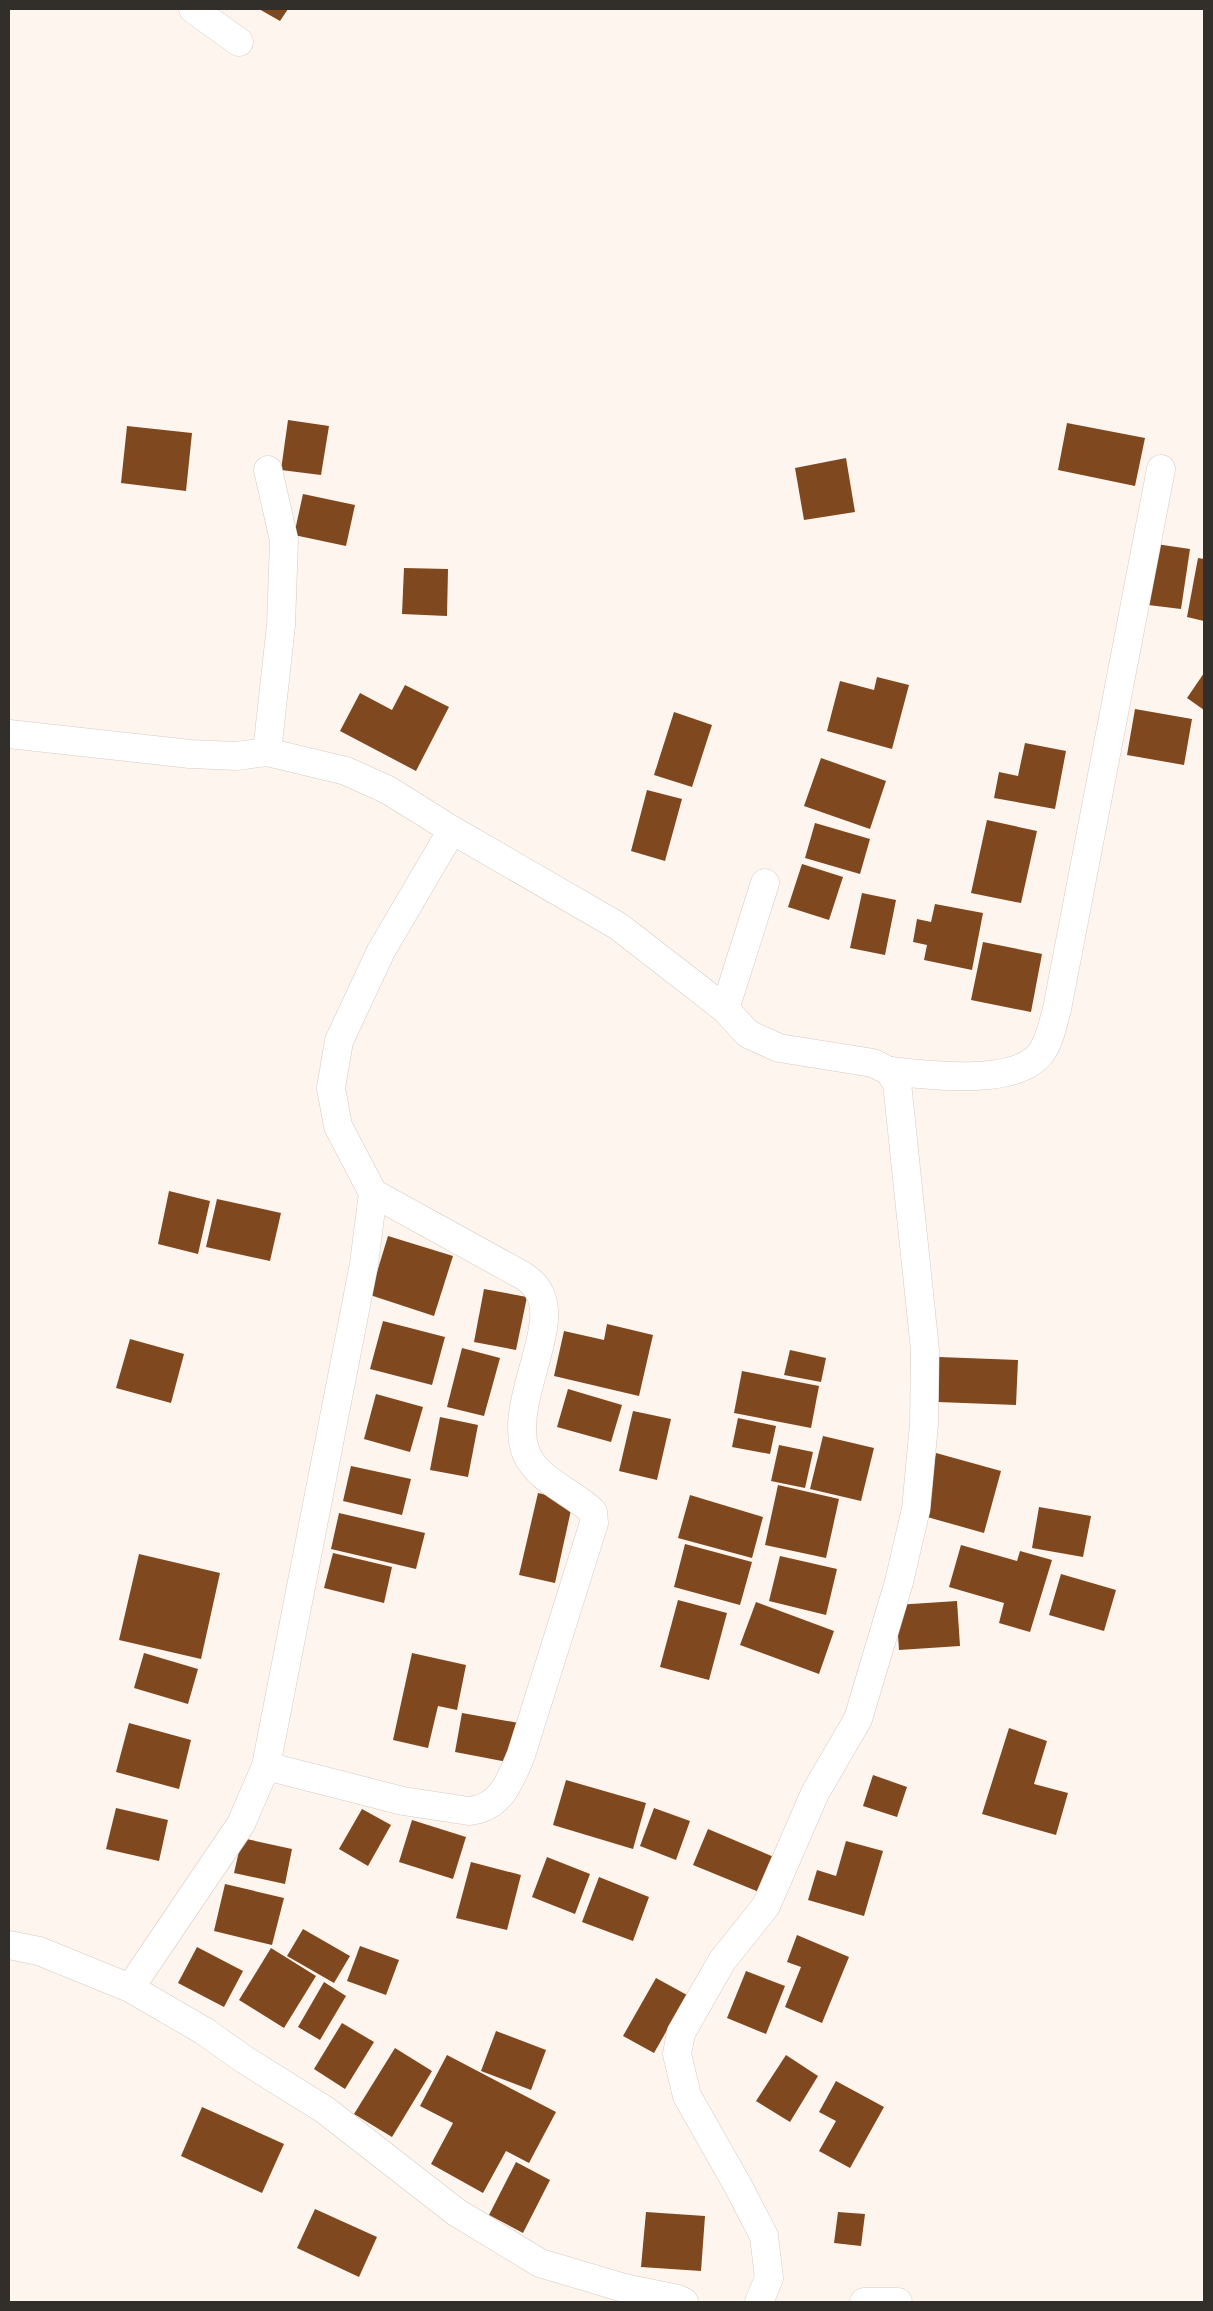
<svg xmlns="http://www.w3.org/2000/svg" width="1213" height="2311" font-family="Quicksand,sans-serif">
<rect width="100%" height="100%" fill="#fef5ee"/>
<g fill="#80481f">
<path d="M259,9H288L280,21Z"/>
<path d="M288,420L329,426L321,475L281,470Z"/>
<path d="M1067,423L1145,438L1135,486L1058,470Z"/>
<path d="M127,426L192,433L186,491L121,483Z"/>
<path d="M846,458L855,512L804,520L795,468Z"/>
<path d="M303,494L355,505L346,546L294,535Z"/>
<path d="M1149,543L1190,549L1181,609L1140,604Z"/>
<path d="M1198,558L1204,559V621L1187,617Z"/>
<path d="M404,568L448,569L447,616L402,614Z"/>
<path d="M1204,673V710L1187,698Z"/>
<path d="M877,677L909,685L892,749L827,731L840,681L874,690Z"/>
<path d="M405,685L449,707L416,771L340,731L360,693L392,710Z"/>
<path d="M1135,709L1192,719L1184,765L1127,755Z"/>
<path d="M674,712L712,725L692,787L654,775Z"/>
<path d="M1025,743L1066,751L1055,809L994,798L999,772L1018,776Z"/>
<path d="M821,758L886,781L870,829L804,806Z"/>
<path d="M647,790L682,799L665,861L631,851Z"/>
<path d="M987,820L1037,831L1021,903L971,893Z"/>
<path d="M815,823L870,839L860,874L805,858Z"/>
<path d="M802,864L843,877L829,920L788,907Z"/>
<path d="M862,893L896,900L885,955L850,948Z"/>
<path d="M935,904L983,913L972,970L924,960L927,945L913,942L917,919L931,922Z"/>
<path d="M983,942L1042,954L1031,1012L971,1000Z"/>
<path d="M169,1191L210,1201L198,1254L158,1244Z"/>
<path d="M217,1199L281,1213L270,1261L206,1247Z"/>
<path d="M388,1236L453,1256L434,1316L370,1295Z"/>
<path d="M484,1289L527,1297L516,1350L474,1342Z"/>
<path d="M383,1321L445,1337L432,1385L370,1369Z"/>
<path d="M607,1324L653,1335L639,1396L554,1376L564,1331L604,1340Z"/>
<path d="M130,1339L184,1354L171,1403L116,1388Z"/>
<path d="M462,1348L500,1358L484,1416L447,1407Z"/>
<path d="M790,1350L826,1358L821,1382L784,1375Z"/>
<path d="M939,1357L1018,1360L1016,1405L938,1402Z"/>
<path d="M742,1371L819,1386L811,1428L734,1413Z"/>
<path d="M568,1389L622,1405L611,1442L557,1427Z"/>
<path d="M376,1394L423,1407L410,1452L364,1439Z"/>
<path d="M633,1411L671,1419L657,1480L619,1471Z"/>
<path d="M440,1417L478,1425L468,1477L430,1470Z"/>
<path d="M738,1418L776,1426L770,1454L732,1447Z"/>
<path d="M823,1436L874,1448L861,1501L810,1489Z"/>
<path d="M779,1445L813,1452L805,1488L771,1481Z"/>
<path d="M936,1453L1001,1471L984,1533L920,1515Z"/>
<path d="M351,1466L411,1479L402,1515L343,1501Z"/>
<path d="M778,1485L839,1499L826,1558L765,1545Z"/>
<path d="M538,1493L573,1501L555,1583L519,1575Z"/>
<path d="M690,1495L763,1517L752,1558L678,1538Z"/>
<path d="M1039,1507L1091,1516L1083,1557L1032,1548Z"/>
<path d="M339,1513L425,1533L416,1569L331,1549Z"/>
<path d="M685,1544L752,1562L740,1605L674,1587Z"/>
<path d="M961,1545L1017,1561L1020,1551L1052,1560L1030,1632L999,1623L1004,1603L949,1587Z"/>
<path d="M333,1553L392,1567L384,1603L324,1588Z"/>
<path d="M139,1554L220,1573L201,1659L119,1640Z"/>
<path d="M780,1556L837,1569L826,1615L769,1601Z"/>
<path d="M1061,1574L1116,1590L1104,1631L1049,1615Z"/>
<path d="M678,1600L727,1613L709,1680L660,1667Z"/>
<path d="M957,1601L960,1646L899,1650L896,1605Z"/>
<path d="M756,1602L834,1631L819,1674L740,1645Z"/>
<path d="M144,1653L198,1669L188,1704L134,1688Z"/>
<path d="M412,1653L466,1665L457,1710L438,1706L428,1748L393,1740Z"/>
<path d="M462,1713L519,1723L512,1763L455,1752Z"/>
<path d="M129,1723L191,1740L179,1789L116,1772Z"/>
<path d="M1009,1728L1047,1741L1034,1784L1068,1793L1056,1835L982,1814Z"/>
<path d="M873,1775L907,1787L897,1817L863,1806Z"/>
<path d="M566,1780L646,1803L633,1849L553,1825Z"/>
<path d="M116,1808L168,1820L159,1861L106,1849Z"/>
<path d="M654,1808L690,1821L676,1860L640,1846Z"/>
<path d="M362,1809L391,1825L368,1866L339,1849Z"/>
<path d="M412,1820L466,1837L453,1879L399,1862Z"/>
<path d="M708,1829L774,1857L759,1892L693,1865Z"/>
<path d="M242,1838L292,1849L285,1884L234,1873Z"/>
<path d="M846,1841L883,1851L864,1916L808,1900L817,1870L836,1876Z"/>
<path d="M547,1857L590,1874L575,1914L532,1897Z"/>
<path d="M471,1862L521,1875L507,1930L456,1918Z"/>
<path d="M599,1877L649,1897L633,1941L582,1922Z"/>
<path d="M225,1884L284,1898L272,1945L214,1931Z"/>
<path d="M303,1929L350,1956L334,1983L287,1956Z"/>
<path d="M797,1935L849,1957L822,2023L785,2007L801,1967L787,1962Z"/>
<path d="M360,1946L399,1960L386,1995L347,1981Z"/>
<path d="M197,1947L243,1971L224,2007L178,1983Z"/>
<path d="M271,1948L316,1976L284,2028L239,2000Z"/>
<path d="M746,1971L785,1986L766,2034L727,2018Z"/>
<path d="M656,1978L687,1995L654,2053L623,2036Z"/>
<path d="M324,1982L346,1996L320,2040L298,2027Z"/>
<path d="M342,2023L374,2042L345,2089L314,2069Z"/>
<path d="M496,2031L546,2050L531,2090L481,2071Z"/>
<path d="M395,2048L432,2071L392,2137L354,2114Z"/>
<path d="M447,2055L556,2112L529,2163L506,2151L483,2193L431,2164L453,2123L420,2106Z"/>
<path d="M786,2055L818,2076L790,2122L756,2101Z"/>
<path d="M836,2081L884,2107L850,2168L819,2151L836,2121L819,2112Z"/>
<path d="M202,2107L284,2144L262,2193L181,2156Z"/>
<path d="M516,2162L550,2180L523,2233L489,2215Z"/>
<path d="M315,2209L377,2237L359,2277L297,2248Z"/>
<path d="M646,2212L705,2216L701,2271L641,2267Z"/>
<path d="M838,2212L865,2214L861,2246L834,2243Z"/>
</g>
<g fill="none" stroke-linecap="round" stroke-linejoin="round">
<g stroke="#d6cbc2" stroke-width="29">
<g id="minor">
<path d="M193,9L239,42"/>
<path d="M9,734L190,754L237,756L267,752L346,771L388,790L452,830L618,926L725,1009L748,1034L779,1048L873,1063L889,1071L897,1083L925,1350L924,1424L916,1509L899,1582L858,1719L815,1793L766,1906L722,1961L681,2033L677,2054L687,2096L737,2184L764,2236L769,2278L759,2302"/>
<path d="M267,752L281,625L284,540L268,470"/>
<path d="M725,1009L765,883"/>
<path d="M889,1071C927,1075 1016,1087 1041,1053C1050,1041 1053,1023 1057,1009L1161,469"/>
<path d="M266,1766L403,1801L469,1811C501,1808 510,1781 521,1755L594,1523L593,1512C573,1492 540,1482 527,1455C506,1408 559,1331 540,1294C536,1285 530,1280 522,1275L373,1193"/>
<path d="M9,1945L39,1951L130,1988L204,2031L245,2060L325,2110L456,2212L540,2263L624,2288L678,2299L684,2302"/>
<path d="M130,1988L241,1824L266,1766L364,1264L373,1193L338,1126L331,1088L339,1041L381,951L452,830"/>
<path d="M864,2302H898"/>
</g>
</g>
<use href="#minor" stroke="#fff" stroke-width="28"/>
</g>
<rect width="1213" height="2311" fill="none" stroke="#322e2a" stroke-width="20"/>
</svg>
